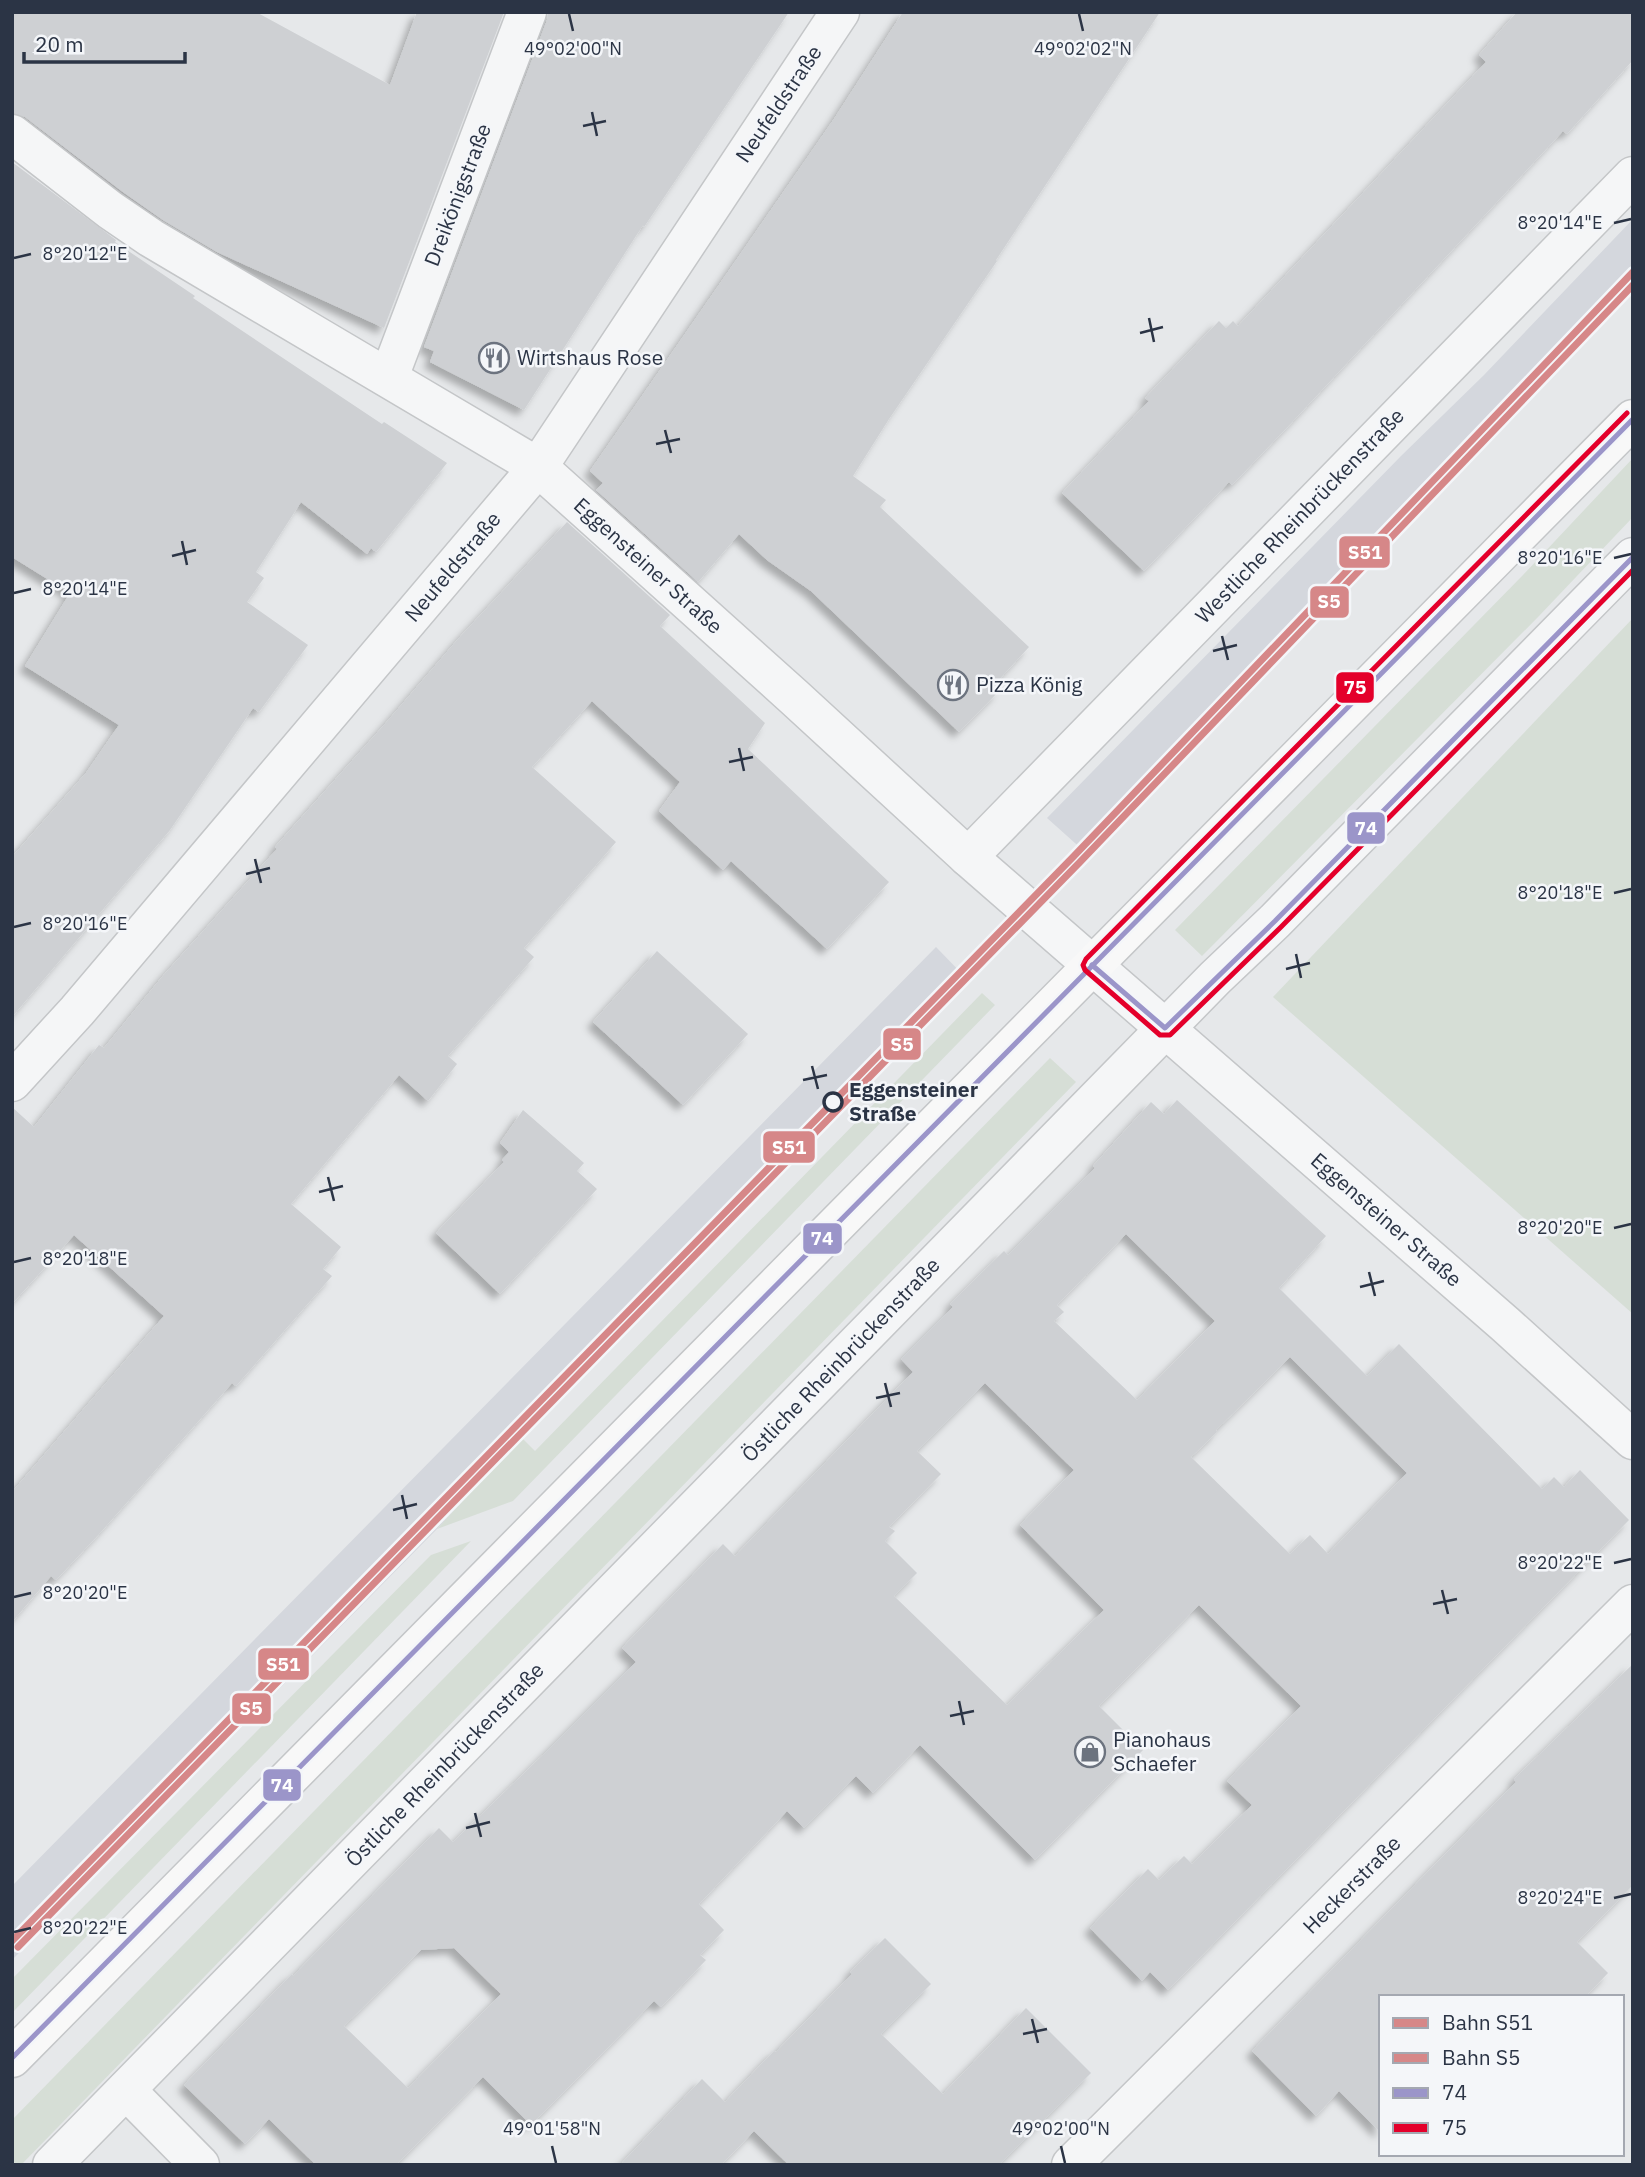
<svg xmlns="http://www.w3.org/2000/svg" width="1645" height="2177" font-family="'IBM Plex Sans',sans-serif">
<defs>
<filter id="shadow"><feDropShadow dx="-6" dy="6" stdDeviation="3.5" flood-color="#0004"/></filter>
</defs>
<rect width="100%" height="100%" fill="#e6e8ea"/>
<g fill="#d4d7dd">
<path d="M1633,219V293L1509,421L1431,496L1085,852L1047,818L1401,456L1484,375Z"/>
<path d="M936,947L967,979L521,1437L437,1529L12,1960V1886Z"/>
</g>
<g fill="#d6ded6">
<path d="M1633,458V517L1539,616L1202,956L1175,930L1523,575Z"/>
<path d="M1633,618V1314L1273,997Z"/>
<path d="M982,993L995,1005L513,1501L437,1529L521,1437L535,1451Z"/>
<path d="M1050,1058L1076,1082L21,2165H12V2120Z"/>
<path d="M471,1541L12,2013V1979L431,1555Z"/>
</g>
<g fill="#ced0d3" fill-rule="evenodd" filter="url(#shadow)">
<path d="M12,12H256L390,85L417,12H504L384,328L217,252L163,220L123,192L25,117L12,113Z"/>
<path d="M548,12H789L644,227L643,225L524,410L430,362L434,351L424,347L547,20Z"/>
<path d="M903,12H1160L996,260L997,261L889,419L853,476L886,500L880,507L1029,647L993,686L999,691L959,732L811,591L767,560L739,534L698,582L596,490L603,483L590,471L834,119Z"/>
<path d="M1517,12H1633V60L1567,134L1563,131L1295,419L1232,485L1229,482L1144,571L1062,493L1149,401L1145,398L1219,321L1226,328L1233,321L1238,326L1486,62L1479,55Z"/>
<path d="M12,162L116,240L115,242L195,296L193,298L382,424L384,422L447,463L376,552L371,548L367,554L301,502L256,572L264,578L247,602L308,645L259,712L253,708L170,830L12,1017V857L86,773L119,725L25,666L70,593L12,557Z"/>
<path d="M567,522L670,615L660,626L765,723L748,749L889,882L827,949L731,861L723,870L659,811L680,782L592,701L532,767L616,842L524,948L534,957L448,1056L457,1064L428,1101L399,1075L291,1204L341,1247L323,1269L332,1276L236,1386L232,1383L100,1533L56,1580L51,1576L12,1622V1492L164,1316L74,1235L12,1304V1107L34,1127L99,1045L104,1048L162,977L277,849L275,847L385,724L459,638Z"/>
<path d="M657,951L748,1034L683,1105L593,1022Z"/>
<path d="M1177,1100L1326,1236L1279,1288L1367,1376L1399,1344L1542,1489L1554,1477L1564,1487L1580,1470L1629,1520L1168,1990L1150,1972L1142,1981L1090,1928L1148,1869L1159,1880L1184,1856L1192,1864L1252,1805L1227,1781L1301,1706L1199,1605L1099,1706L1143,1750L1035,1860L920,1745L873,1793L856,1776L804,1828L787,1811L699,1904L724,1930L700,1955L706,1960L661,2007L654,2001L531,2125L483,2077L396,2165H316L269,2119L245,2144L184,2085L292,1974L293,1976L439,1828L453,1842L545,1753L636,1662L622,1648L723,1544L735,1556L913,1372L901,1359L953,1307L950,1304L1004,1251L1008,1255L1095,1168L1093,1166L1151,1102L1164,1114ZM1126,1234L1215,1321L1137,1400L1054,1321L1064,1312L1057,1305ZM1290,1357L1407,1473L1328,1554L1310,1535L1290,1554L1191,1457L1217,1432L1216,1430ZM985,1383L1074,1470L1020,1525L1104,1610L1007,1705L894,1596L917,1573L885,1541L895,1531L889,1527L941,1474L917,1451ZM454,1948L501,1994L408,2088L344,2026L421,1950Z"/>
<path d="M523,1110L584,1163L577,1171L597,1189L500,1294L436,1233L504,1162L502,1160L509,1152L500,1143Z"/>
<path d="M1633,1664V1885L1577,1942L1608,1973L1585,1997H1381V2133L1339,2091L1316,2116L1252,2051L1516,1782L1514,1779Z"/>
<path d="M885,1938L931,1984L881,2034L943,2094L1026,2008L1091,2073L999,2165H789L754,2131L721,2165H620L702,2079L725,2102L774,2051L776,2052L852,1974L850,1972Z"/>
</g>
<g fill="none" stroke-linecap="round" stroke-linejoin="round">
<g stroke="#c4c6c8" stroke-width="41">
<g id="minor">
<path d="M12,134L110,210L151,238L538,467L794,697L968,857L1505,1324L1633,1440"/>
<path d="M389,377L527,12"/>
<path d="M968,857L1633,176"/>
<path d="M12,1082L77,1011L538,467L840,12"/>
<path d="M126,2090L200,2165"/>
<path d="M52,2165L1215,978L1275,921L1633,557"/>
<path d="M1071,2165L1633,1604"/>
</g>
</g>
<g stroke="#c4c6c8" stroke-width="41">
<path id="secondary" d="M12,2058L1633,419"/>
</g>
<use href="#minor" stroke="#f5f6f7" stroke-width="38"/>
<use href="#secondary" stroke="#f8f8f8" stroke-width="38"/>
<g stroke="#f4f6f9" stroke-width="10">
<g id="bus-1">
<path d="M1092,965L1165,1028L1275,921L1633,557"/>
<path d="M12,2058L1633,419"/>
</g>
</g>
<g stroke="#f4f6f9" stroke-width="10">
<path id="bus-2" d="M1627,413L1086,959L1083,965L1085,970L1160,1035H1170L1281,927L1633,570"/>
</g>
<use href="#bus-1" stroke="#9b95c9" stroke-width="5"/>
<use href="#bus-2" stroke="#e4002b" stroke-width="5"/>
<g stroke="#f4f6f9" stroke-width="12">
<path id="rail-1" d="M12,1941L1074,856L1633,272"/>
</g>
<g stroke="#f4f6f9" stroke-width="12">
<path id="rail-2" d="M18,1947L1080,862L1633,285"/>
</g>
<use href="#rail-1" stroke="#d68788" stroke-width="7"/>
<use href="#rail-2" stroke="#d68788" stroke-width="7"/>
</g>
<path fill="none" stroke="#2b3445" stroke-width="2.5" d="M569,14L573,31M1079,14L1083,31M592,112L597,136M583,126L606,121M1614,223L1631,219M14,258L31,254M1149,318L1154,342M1140,333L1163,327M665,430L671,453M656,444L680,439M182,541L187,565M172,556L196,550M1614,558L1631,554M14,593L31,589M1222,636L1228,660M1213,651L1237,645M739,748L744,771M729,762L753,757M255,859L261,883M246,874L270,868M1614,893L1631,889M14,927L31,923M1296,954L1301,978M1286,969L1310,963M812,1066L818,1089M803,1080L827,1075M328,1177L334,1201M319,1192L343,1186M1614,1228L1631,1224M14,1262L31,1258M1369,1272L1375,1296M1360,1287L1384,1281M885,1383L891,1407M876,1398L900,1393M402,1495L407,1519M393,1510L417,1504M1614,1563L1631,1559M1442,1590L1448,1614M14,1597L31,1593M1433,1604L1457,1599M959,1701L964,1725M950,1716L974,1711M475,1813L481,1837M466,1828L490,1822M1614,1898L1631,1894M14,1932L31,1928M1032,2019L1038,2043M1023,2034L1047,2029M552,2146L556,2163M1061,2146L1065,2163"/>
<defs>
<g id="restaurant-ring" transform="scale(1.575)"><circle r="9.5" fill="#f4f6f9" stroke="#6c737f" stroke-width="1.5"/><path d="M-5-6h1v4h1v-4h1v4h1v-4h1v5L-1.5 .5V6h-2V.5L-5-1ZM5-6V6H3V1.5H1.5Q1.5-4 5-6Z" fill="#6c737f"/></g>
<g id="shop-ring" transform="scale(1.575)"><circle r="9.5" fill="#f4f6f9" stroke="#6c737f" stroke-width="1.5"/><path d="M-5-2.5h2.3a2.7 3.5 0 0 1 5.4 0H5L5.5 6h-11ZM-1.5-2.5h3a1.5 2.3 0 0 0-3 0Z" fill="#6c737f"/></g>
</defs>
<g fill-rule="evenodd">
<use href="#restaurant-ring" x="494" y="358"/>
<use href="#restaurant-ring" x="953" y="685"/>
<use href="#shop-ring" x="1090" y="1752"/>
</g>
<circle fill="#f4f6f9" stroke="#2b3445" stroke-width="3.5" cx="833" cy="1102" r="9"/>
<g text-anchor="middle" stroke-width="5" stroke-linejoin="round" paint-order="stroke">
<g font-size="21" fill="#2b3445" stroke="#f4f6f9">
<text transform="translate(779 104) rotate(-56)" y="7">Neufeldstraße</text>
<text transform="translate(458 195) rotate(-69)" y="7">Dreikönigstraße</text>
<text transform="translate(1300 516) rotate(-46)" y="7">Westliche Rheinbrückenstraße</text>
<text transform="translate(648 566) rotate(42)" y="7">Eggensteiner Straße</text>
<text transform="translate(453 567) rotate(-50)" y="7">Neufeldstraße</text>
<text transform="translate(1386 1220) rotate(41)" y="7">Eggensteiner Straße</text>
<text transform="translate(841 1360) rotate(-46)" y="7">Östliche Rheinbrückenstraße</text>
<text transform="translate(445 1765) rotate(-46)" y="7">Östliche Rheinbrückenstraße</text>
<text transform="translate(1352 1885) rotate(-45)" y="7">Heckerstraße</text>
</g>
<g font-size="21" fill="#2b3445" stroke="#f4f6f9" text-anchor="start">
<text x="517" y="365">Wirtshaus Rose</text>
<text x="976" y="692">Pizza König</text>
<text x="1113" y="1747">Pianohaus<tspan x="1113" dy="24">Schaefer</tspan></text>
</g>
<g font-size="21" font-weight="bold" fill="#2b3445" stroke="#f4f6f9" text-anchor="start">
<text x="849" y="1097">Eggensteiner<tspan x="849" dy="24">Straße</tspan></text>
</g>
</g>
<g font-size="18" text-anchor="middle" fill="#2b3445" stroke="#f4f6f9" stroke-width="5" stroke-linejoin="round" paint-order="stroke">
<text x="573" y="55">49°02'00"N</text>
<text x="1083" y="55">49°02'02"N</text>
<text x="1560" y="229">8°20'14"E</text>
<text x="85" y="260">8°20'12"E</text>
<text x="1560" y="564">8°20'16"E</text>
<text x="85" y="595">8°20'14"E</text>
<text x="1560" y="899">8°20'18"E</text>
<text x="85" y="930">8°20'16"E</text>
<text x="1560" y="1234">8°20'20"E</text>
<text x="85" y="1265">8°20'18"E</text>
<text x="1560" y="1569">8°20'22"E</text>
<text x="85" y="1599">8°20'20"E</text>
<text x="1560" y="1904">8°20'24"E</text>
<text x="85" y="1934">8°20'22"E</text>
<text x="552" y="2135">49°01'58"N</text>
<text x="1061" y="2135">49°02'00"N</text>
</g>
<g stroke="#f4f6f9" stroke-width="2.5">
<rect x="1338" y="535" width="53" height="34" rx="7" fill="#d68788"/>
<rect x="1309" y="585" width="41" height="34" rx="7" fill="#d68788"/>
<rect x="1335" y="671" width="40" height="33" rx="7" fill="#e4002b"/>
<rect x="1346" y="811" width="40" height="34" rx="7" fill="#9b95c9"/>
<rect x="882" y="1027" width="40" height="34" rx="7" fill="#d68788"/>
<rect x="762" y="1130" width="54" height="34" rx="7" fill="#d68788"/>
<rect x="802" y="1222" width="41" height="33" rx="7" fill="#9b95c9"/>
<rect x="257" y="1647" width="53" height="34" rx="7" fill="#d68788"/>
<rect x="231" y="1692" width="41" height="33" rx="7" fill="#d68788"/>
<rect x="262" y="1768" width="40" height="34" rx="7" fill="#9b95c9"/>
</g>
<g font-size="19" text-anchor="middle" font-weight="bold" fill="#fff">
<text x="1365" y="559">S51</text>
<text x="1329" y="608">S5</text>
<text x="1355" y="694">75</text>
<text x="1366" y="835">74</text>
<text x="902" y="1051">S5</text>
<text x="789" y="1154">S51</text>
<text x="822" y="1245">74</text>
<text x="283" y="1671">S51</text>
<text x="251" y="1715">S5</text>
<text x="282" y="1792">74</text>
</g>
<rect width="1645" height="2177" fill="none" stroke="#2b3445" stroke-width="28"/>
<rect x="1379" y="1995" width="245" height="161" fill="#f4f6f9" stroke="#a4a8b1" stroke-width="2"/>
<rect x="1393" y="2018" width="35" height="10" fill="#d68788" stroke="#a4a8b1" stroke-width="2"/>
<text x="1442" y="2030" font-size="21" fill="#2b3445">Bahn S51</text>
<rect x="1393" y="2053" width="35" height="10" fill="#d68788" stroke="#a4a8b1" stroke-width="2"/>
<text x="1442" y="2065" font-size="21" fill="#2b3445">Bahn S5</text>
<rect x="1393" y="2088" width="35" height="10" fill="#9b95c9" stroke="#a4a8b1" stroke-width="2"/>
<text x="1442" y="2100" font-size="21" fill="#2b3445">74</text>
<rect x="1393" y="2123" width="35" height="10" fill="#e4002b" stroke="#a4a8b1" stroke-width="2"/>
<text x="1442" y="2135" font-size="21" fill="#2b3445">75</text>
<path d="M24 52v10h161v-10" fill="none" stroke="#2b3445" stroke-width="3.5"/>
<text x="35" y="52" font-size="21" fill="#2b3445" stroke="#f4f6f9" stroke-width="5" paint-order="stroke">20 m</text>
</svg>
